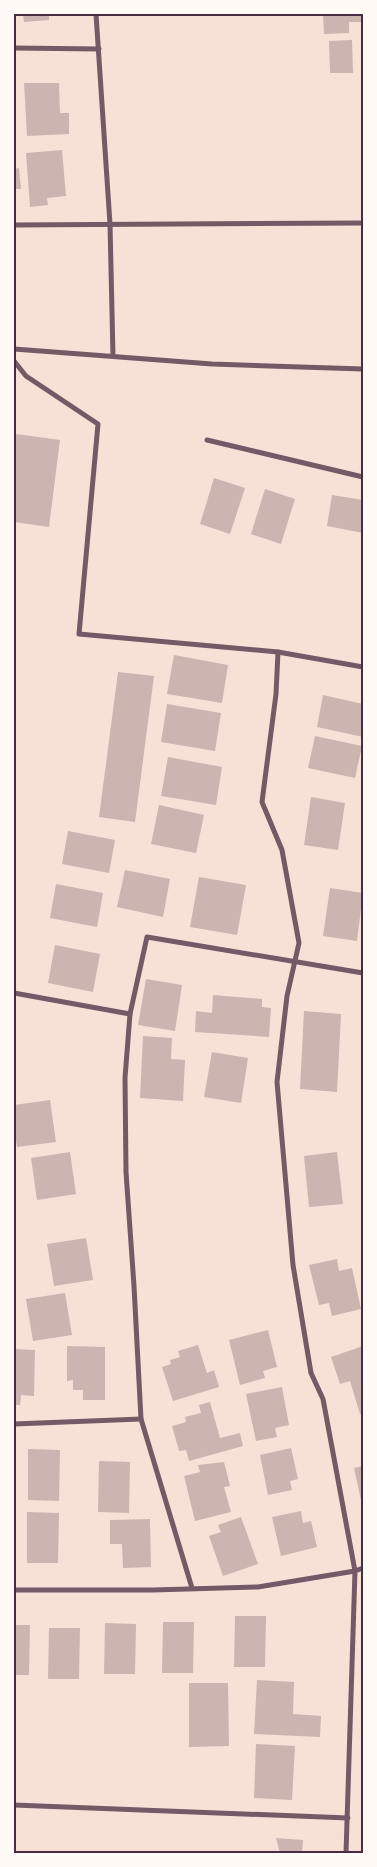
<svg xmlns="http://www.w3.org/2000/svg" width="377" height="1867" font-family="Figtree,sans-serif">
<rect width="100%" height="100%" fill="#f7e1d7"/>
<g fill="#ccb4b1">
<path d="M23,14H49V20L24,22Z"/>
<path d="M323,14H361V22H349V33L324,34Z"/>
<path d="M352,40L353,73H330L329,41Z"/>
<path d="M24,83H59L60,113H69V134L27,136Z"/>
<path d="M62,150L66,196L47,198L48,205L30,207L26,153Z"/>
<path d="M19,168L21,189H14V169Z"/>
<path d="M16,434L60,440L49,527L14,522V454Z"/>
<path d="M214,478L245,488L230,534L200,524Z"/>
<path d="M265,489L295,499L281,544L251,534Z"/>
<path d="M332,495L363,500V533L327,526Z"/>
<path d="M174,655L228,665L222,703L167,694Z"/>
<path d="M118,672L154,676L135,822L99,817Z"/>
<path d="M323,695L363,704V737L317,727Z"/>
<path d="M167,704L221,713L215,751L161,742Z"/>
<path d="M315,736L362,746L355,778L308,768Z"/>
<path d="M168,757L222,767L216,805L161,796Z"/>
<path d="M311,797L345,803L338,850L304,845Z"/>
<path d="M159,805L204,815L196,853L151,844Z"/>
<path d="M68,831L115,840L109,873L62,864Z"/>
<path d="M125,870L170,879L163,917L117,907Z"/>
<path d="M199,877L246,885L237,935L190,927Z"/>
<path d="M56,884L103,893L97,927L50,918Z"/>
<path d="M330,888L363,893L357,941L323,936Z"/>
<path d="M55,945L100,954L93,992L48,983Z"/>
<path d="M146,979L182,985L175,1031L138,1025Z"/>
<path d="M213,995L262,999V1007L271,1008L269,1037L195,1032L196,1011L212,1013Z"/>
<path d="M304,1011L341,1014L337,1092L300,1089Z"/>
<path d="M143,1036L172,1038L171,1059L185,1060L183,1101L140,1098Z"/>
<path d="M212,1052L248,1058L241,1103L204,1097Z"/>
<path d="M50,1100L56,1142L17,1147L14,1126V1105Z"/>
<path d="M70,1152L76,1194L37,1200L31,1158Z"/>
<path d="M337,1152L343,1204L309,1207L304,1156Z"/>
<path d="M86,1238L93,1280L54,1286L47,1244Z"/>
<path d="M337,1259L339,1271L352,1268L361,1309L332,1316L329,1303L319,1305L309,1265Z"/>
<path d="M65,1293L72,1335L33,1341L26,1299Z"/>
<path d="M268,1330L277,1367L263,1371L265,1378L240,1385L229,1340Z"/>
<path d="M198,1345L207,1373L214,1370L219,1387L173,1401L162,1367L171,1364L170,1360L180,1357L178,1351Z"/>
<path d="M67,1346L105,1347V1400H83V1390H73V1380L67,1381Z"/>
<path d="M363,1346V1413L360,1414L350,1381L340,1384L331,1357Z"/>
<path d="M14,1349L35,1350L34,1396L21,1395L20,1405H14Z"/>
<path d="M282,1387L289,1425L275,1428L277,1437L256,1441L246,1394Z"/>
<path d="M210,1402L220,1438L240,1433L243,1446L189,1461L186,1450L179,1451L172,1426L186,1422L185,1417L201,1413L199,1405Z"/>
<path d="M291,1448L298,1479L290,1481L292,1490L268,1495L260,1455Z"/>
<path d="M28,1449L60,1450L59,1501L28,1500Z"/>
<path d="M99,1461L130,1462L129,1513L98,1512Z"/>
<path d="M224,1462L230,1486L224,1487L231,1512L195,1521L184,1476L200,1472L198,1465Z"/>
<path d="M363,1466V1505H362L354,1468Z"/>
<path d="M301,1511L303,1523L311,1521L317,1547L281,1556L272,1517Z"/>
<path d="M27,1512L59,1513L58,1563H27Z"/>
<path d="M241,1517L258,1564L223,1576L209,1536L221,1532L218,1525Z"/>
<path d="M150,1519L151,1567L123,1568L122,1544H110V1520Z"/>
<path d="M235,1616H266L265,1667H234Z"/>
<path d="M163,1622H194L193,1673H162Z"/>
<path d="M105,1623L136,1624L135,1674H104Z"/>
<path d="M14,1625H30L29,1675H14Z"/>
<path d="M49,1628H80L79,1679H48Z"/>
<path d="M257,1680L294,1682L293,1714L321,1716L320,1737L254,1734Z"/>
<path d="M189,1683H228L229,1746L189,1747Z"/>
<path d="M256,1744L295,1746L292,1800L254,1798Z"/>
<path d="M276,1838L303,1840L302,1853H280Z"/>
</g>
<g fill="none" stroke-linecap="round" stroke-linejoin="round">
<g stroke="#755966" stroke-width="5">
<path d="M96,14L110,224L113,356"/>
<path d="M14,48L99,49"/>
<path d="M14,225L363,223"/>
<path d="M14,349L212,364L363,369"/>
<path d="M14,361L26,376L98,424L79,634L278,652"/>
<path d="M207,440L363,477"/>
<path d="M14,993L130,1014"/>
<path d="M14,1424L141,1419"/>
<path d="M192,1588L141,1419L134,1286L126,1172L125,1078L130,1014L147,937L363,973"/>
<path d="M14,1590H153L258,1587L355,1571L363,1568"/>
<path d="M14,1805L348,1818"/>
<path d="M346,1853L355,1571L323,1399L311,1373L293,1265L277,1082L287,996L299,943L282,850L262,802L276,694L278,652L363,667"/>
</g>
</g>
<rect width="377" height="1867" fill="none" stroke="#fffaf5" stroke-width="30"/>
<rect x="15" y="15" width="347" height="1837" fill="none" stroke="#4a2c40" stroke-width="2"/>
</svg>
